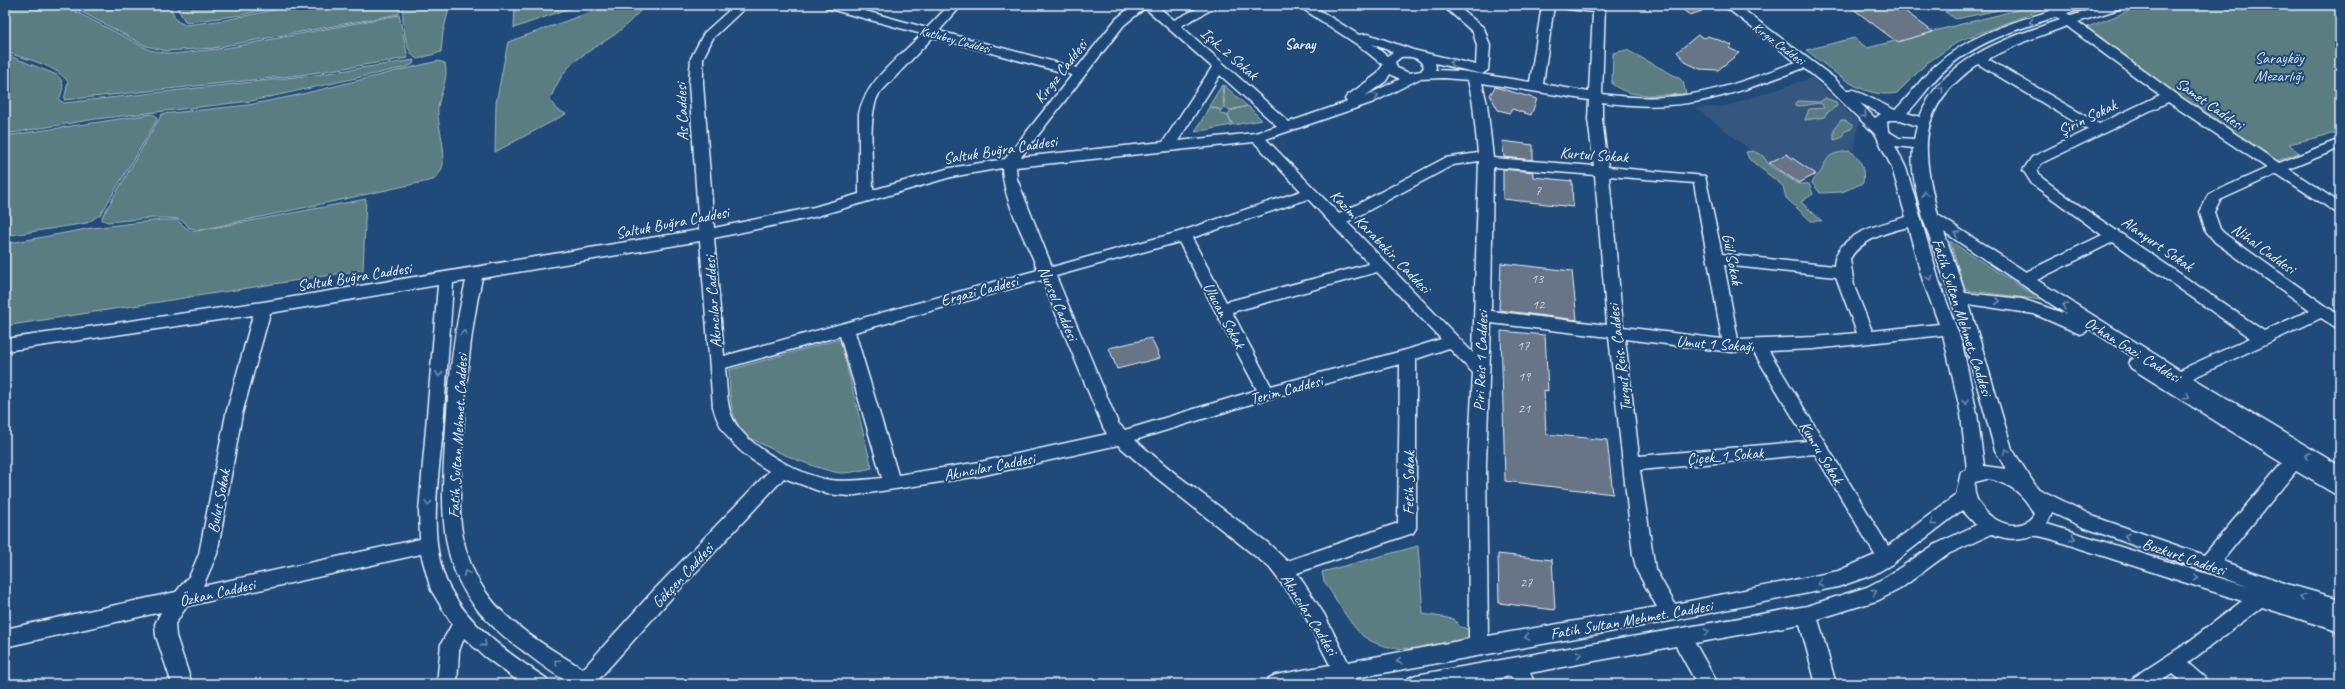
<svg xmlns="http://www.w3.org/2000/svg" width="2345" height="689" font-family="Caveat,sans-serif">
<rect width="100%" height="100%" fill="#1f4a7a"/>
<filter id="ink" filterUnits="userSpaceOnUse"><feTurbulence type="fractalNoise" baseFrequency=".025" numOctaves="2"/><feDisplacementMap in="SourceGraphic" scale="8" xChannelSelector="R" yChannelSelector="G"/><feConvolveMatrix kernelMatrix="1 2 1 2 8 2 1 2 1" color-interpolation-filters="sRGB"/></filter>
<g filter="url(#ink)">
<path fill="#35577e" d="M1812,78L1859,122L1854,150L1833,155L1819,174L1796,185L1696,108L1726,106Z"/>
<g fill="#5a7d82" stroke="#a1b7bd">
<path d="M5,5H63L150,50L172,54L226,48L399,15L408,58L300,75L64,100L68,82C55,64 25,59 5,52Z"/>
<path d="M68,5H169L177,21L185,25L225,20L298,5H400L399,14L213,48L167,51L146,46Z"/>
<path d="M175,5H287L241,15L190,22L185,21Z"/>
<path d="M403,5H450L443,32L441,52L418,59C404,55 402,17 403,5Z"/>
<path d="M515,5H579L514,28Z"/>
<path d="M610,5H646C637,14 627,25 617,33C583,57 566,58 550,100L556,109L566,114L495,152L496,103L508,42Z"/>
<path d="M1946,5H2023L1956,19L1945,12L1952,10Z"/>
<path d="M2037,5L2043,9L1959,41L1927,63L1897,93C1861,100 1833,70 1806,50L1854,38L1867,48Z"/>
<path d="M2144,5H2340V132L2289,144L2299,153L2271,163L2099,42L2104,40L2085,28Z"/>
<path d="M1627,50L1679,78L1683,82L1686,94C1662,94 1632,100 1612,84L1613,53Z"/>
<path d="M5,54L57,75C66,84 63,88 59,100L64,103L314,75L414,60L413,64L407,67L251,101L96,119L5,134Z"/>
<path d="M438,61L445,63C449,79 440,92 438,108C436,130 455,164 433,180L200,230L189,228C187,225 185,222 183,221C170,214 124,221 108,222L102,220V217L162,114L248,105L298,95Z"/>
<path d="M1222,85L1224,108L1221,110L1209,106Z"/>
<path d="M1223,85L1225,86L1247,106L1230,110L1225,108Z"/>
<path d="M1825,98L1836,102L1837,106L1825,114V117L1805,120L1809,109L1824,108L1822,104C1813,102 1803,108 1794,105L1797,101L1820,102Z"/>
<path d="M1248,106L1262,120L1233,125L1228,115L1230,111Z"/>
<path d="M1209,107L1220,110L1221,114L1227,115L1232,125L1195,132Z"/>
<path d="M152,114L156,116L157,120L101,214L87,223L5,236V136Z"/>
<path d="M1841,120H1844L1853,126L1851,129L1845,131L1841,138L1834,140V129Z"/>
<path d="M1753,151L1763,156L1769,165L1798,184H1809L1813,194L1801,202L1822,221H1811L1786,198L1783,186L1749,159L1746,152Z"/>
<path d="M1849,151C1861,155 1865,171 1863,183L1842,192L1820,193L1812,183C1814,177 1820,175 1822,170C1829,153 1831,154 1849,151Z"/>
<path d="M366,199L363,270L5,326V244L92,228L160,220H177L190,231H197Z"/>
<path d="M1950,241L2041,300L1965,290Z"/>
<path d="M840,339L872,468C862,470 852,473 842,473C825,473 750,443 741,430C729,413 730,390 729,370Z"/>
<path d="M1418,546L1423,614L1454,619L1459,626L1473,631L1470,639C1437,646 1393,658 1363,636C1351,626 1334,596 1324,581L1322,572Z"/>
</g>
<g fill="#687487" stroke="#e8f1f8">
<path d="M1676,5H1694L1702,11L1690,15Z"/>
<path d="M1848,5H1897L1933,32L1897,42Z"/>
<path d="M1698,35L1705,38L1708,36L1732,45L1729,48L1739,53L1718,70L1700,69L1687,63L1677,52Z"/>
<path d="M1495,87L1537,99L1531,115L1512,109L1510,113L1498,110L1490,95Z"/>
<path d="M1502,141L1533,145V160L1504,157Z"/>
<path d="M1786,154L1816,174L1799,183L1769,163Z"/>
<path d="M1503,169L1533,172V177L1572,181L1573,207L1503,199Z"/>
<path d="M1501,263L1572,271L1577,320L1499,310Z"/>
<path d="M1501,331L1545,335L1548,391L1544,390L1546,434L1607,440L1613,494L1505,481Z"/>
<path d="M1151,338L1160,358L1117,369L1109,348Z"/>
<path d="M1498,554L1552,560L1555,610L1499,603Z"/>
</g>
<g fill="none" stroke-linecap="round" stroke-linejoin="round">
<g stroke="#e8f1f8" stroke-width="3">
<path id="minor" d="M735,5H748L713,38L703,58V83L714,228L814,207L859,194V114C864,83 900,56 922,34L826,8L824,5H844L927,28L949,5H962L939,31L1077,68L1116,19L1133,5H1156L1174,20L1204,5H1220L1181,26L1289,122L1347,102L1345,99L1347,96L1376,75L1383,65L1358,45L1297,5H1311L1359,35L1368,34L1413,50L1476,65L1477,46L1473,32L1442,5H1456L1484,28L1490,46L1488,70L1482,74L1435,63L1436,67L1435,70L1461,71L1530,82L1542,5H1554L1543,84L1589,92L1593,12L1568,9L1562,5H1605L1602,94C1682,105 1723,89 1796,62L1723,5H1737L1834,78L1846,90H1854L1895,110C1910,96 1921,78 1936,65C1968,36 2010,23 2050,11L2044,5H2057L2061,8L2069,5H2088L2086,8L2067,13L2071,16L2106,5H2124L2122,8L2078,22L2174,93L2279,163L2340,139V148L2289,169L2340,203V215L2277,174L2220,200L2214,212L2220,229L2225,234L2340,316V330L2321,318L2193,378L2340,466V497L2296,471L2222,561L2290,585L2340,599V615L2333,613L2340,616V632L2262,607L2188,663L2205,678L2208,684H2184L2172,674L2157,684H2130L2133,678L2187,643L2242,601L2057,541C2050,539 2039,535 2032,536C2015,540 2009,540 1992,534L1946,555L1900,589L1879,600L1818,619L1836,684H1816L1800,624L1695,643L1718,684H1697L1676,646L1530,673L1535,684H1515L1511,676L1466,684H1406L1409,678L1416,675L1807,606L1867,587L1886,577L1934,545L1976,525L1962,510L1892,564L1875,574L1838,587L1670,621L1355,678L1358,684H1338L1337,682L1324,684H1266L1269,678L1276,675L1330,665L1302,610L1269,567L1149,472L1118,445L980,476L849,496L827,494L784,478L667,603L598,680L600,684C592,684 580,686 573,684C559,679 534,659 522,650C434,588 440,525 446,427C449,378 454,329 466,281L453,283C450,331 446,380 443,428C439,478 426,541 449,587C470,627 509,654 546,678L549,684H522L484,656L464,638L459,651L457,684H437L441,644L452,624L431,590L421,554L187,606L175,624L176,636L192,684H172L156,636L155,624L161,612L5,647V629L176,592L190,575L199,554L226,414L253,315L5,351V339L263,302L699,230L689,83L691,58L704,33ZM1145,8L1212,67L1163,142L1021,157L1124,25ZM2056,17L2060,20C2007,38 1940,59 1920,117L1907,113C1921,100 1931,82 1946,69C1977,42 2017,29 2056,17ZM2067,26L2072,30L2160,95L2099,124L1988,59L2026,41ZM933,37L1072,75L1005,159L950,168L873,190C873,166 867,114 879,94ZM1372,44L1393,52L1387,56ZM1401,57C1410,56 1420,57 1424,67L1421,71L1409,73L1397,68L1395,62ZM1978,64L2088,130L2032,157L2023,170L2032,184L2102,235L2026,272L1938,215C1921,147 1916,109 1978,64ZM1804,68L1824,84L1876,135L1892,168L1906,217C1881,224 1835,234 1834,266L1722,254L1705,176L1608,167L1602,119V102C1684,114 1729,96 1804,68ZM1390,74L1400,79L1365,96L1386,81ZM1220,75L1277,126L1255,133L1178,141ZM1444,78L1468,80L1473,104L1478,153L1445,158L1339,214L1266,139L1374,102L1419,79ZM1482,83L1589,100L1588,119L1594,166L1493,158L1487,104ZM2168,102L2267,168L2209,194L2200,212L2206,231L2215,242L2310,310L2264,331L2073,201L2042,178L2037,170L2042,163ZM1860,103L1881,114L1875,118ZM1890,120H1901L1917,126L1914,139L1899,138L1888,131L1887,122ZM1254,142L1301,191L1179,232L1052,267L1017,179L1016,167ZM1895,146L1913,148C1908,193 1937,254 1951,298C1967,348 1981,399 1995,450L2006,469L1984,466L1977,414L1962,343L1939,281L1906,168ZM1479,161L1473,353L1347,222L1453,165ZM1493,167L1595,175L1607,325L1491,311ZM1002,168C1004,203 1025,238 1038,270L724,356L714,238L814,217L951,177ZM1609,176L1694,183L1722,339L1623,327ZM1308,199L1369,264L1226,302L1192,238ZM1908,227L1923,281L1939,324L1872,331L1854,286L1850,259C1861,239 1888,232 1908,227ZM1944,232L2066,314L2022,299L1965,293ZM700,241L713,407C721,438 743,455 769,471L653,591L583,669C550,648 511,627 488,595C473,575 464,550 461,525C458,501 461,476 462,452C465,394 469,335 482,278ZM1179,242L1257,390L1125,430L1118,423L1056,276ZM2113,242L2250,338L2180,370L2037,280ZM1724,265L1836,277L1857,333L1814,337L1738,340ZM1377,272L1441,339L1406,350L1271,386L1232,312ZM1042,280L1103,427L1107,434L980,462L898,475L855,332ZM438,285L419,511L420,539L203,586L217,554L242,414L270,313ZM1969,304L2034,314L2080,334L2086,332L2088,328L2135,358L2131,360L2129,364L2131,368L2282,463L2204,555L2095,517L2037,488L2012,449ZM1491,323L1609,337L1633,555L1637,571L1657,607L1488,636L1486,465ZM1943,335L1961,414L1967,470L1961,472L1956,495L1888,546L1769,351L1814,349ZM840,336L882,478C864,480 847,482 830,480C801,476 746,446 733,419C726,405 727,384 725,368ZM1625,339L1731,352L1753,351L1807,441L1639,456ZM1449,348L1473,373L1468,465L1469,639L1348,662L1324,614L1297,573L1413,533L1416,528V359ZM1400,364L1398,523L1287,561L1268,543L1177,475L1135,440L1267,399ZM1815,454L1875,555L1838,571L1675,604L1655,569L1640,470ZM1987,479C2010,483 2023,493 2034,514C2018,541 1969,513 1975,482ZM2052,513L2083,527L2249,587L2047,524Z"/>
</g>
<use href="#minor" fill="#1f4a7a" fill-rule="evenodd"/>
</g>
<defs><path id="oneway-chevron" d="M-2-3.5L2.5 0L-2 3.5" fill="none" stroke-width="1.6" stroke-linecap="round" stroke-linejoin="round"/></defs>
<g stroke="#6f8dac">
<use href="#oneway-chevron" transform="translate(2032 22) rotate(162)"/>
<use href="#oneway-chevron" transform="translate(1452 63) rotate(-168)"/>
<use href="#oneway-chevron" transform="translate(1941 89) rotate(-50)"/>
<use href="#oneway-chevron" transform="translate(1376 96) rotate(-24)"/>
<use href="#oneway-chevron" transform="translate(1864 115) rotate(46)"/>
<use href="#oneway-chevron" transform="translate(1925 194) rotate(-103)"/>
<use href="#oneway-chevron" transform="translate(1957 234) rotate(-147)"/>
<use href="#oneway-chevron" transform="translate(1930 278) rotate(73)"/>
<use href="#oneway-chevron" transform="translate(1998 301) rotate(6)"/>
<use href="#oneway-chevron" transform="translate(2065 306) rotate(-146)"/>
<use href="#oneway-chevron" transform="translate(464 333) rotate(-83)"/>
<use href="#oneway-chevron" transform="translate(439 374) rotate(96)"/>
<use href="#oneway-chevron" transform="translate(2187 396) rotate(32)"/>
<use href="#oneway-chevron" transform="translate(1966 402) rotate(78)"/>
<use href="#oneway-chevron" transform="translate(2006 451) rotate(-114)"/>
<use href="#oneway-chevron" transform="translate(2307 455) rotate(-149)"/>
<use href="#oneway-chevron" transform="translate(428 503) rotate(95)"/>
<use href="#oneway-chevron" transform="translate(1933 523) rotate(143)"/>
<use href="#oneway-chevron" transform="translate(2127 536) rotate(-161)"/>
<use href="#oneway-chevron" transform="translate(2073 538) rotate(18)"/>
<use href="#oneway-chevron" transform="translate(466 573) rotate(-114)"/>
<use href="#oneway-chevron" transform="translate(2196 578) rotate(18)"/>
<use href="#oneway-chevron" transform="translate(1820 583) rotate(169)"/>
<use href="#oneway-chevron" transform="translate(1874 592) rotate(-23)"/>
<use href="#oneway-chevron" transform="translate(2302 597) rotate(-164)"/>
<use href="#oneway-chevron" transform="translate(1707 632) rotate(-10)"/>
<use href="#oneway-chevron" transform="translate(1527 637) rotate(170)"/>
<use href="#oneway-chevron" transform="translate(484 644) rotate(40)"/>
<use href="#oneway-chevron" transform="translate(1579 654) rotate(-10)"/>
<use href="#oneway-chevron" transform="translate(1399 661) rotate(169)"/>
<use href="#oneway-chevron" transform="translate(557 662) rotate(-145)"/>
</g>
</g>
<g text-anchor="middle" stroke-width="4" stroke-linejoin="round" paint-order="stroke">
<g font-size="13" fill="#e8f1f8" stroke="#1f4a7a">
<text transform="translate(955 39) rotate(15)" y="5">Kutlubey Caddesi</text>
<text transform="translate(1779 43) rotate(37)" y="5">Kırgız Caddesi</text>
</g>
<g font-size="14" fill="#c8d2dc">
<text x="1538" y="195">7</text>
<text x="1537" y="283">13</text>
<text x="1538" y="309">12</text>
<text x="1523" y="350">17</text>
<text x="1524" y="381">19</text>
<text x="1524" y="413">21</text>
<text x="1526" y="587">27</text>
</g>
<g font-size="15" font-weight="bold" fill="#e8f1f8" stroke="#1f4a7a">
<text x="1300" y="49">Saray</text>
</g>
<g font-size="16" fill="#e8f1f8" stroke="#1f4a7a">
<text transform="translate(1230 53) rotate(41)" y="6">Işık_2 Sokak</text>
<text transform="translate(1060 71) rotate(-52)" y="6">Kırgız Caddesi</text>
<text transform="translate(2210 103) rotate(35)" y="6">Samet Caddesi</text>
<text transform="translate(681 112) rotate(-92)" y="6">As Caddesi</text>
<text transform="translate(2087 117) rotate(-26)" y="6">Şirin Sokak</text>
<text transform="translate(1000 149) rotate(-9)" y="6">Saltuk Buğra Caddesi</text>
<text transform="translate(1594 154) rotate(4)" y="6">Kurtul Sokak</text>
<text transform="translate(672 222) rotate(-11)" y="6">Saltuk Buğra Caddesi</text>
<text transform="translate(1381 241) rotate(46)" y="6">Kazım Karabekir. Caddesi</text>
<text transform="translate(2158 243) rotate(35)" y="6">Alanyurt Sokak</text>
<text transform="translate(2264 248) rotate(36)" y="6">Nihal Caddesi</text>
<text transform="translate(1733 259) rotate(79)" y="6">Gül Sokak</text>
<text transform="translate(354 276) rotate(-9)" y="6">Saltuk Buğra Caddesi</text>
<text transform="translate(979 290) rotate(-15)" y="6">Ergazi Caddesi</text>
<text transform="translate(712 302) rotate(-94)" y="6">Akıncılar Caddesi</text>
<text transform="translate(1059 303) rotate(67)" y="6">Nursel Caddesi</text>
<text transform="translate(1225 315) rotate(62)" y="6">Ulucan Sokak</text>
<text transform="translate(1963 317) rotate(72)" y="6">Fatih Sultan Mehmet. Caddesi</text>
<text transform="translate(1715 343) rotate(4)" y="6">Umut 1 Sokağı</text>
<text transform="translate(2133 349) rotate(32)" y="6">Orhan Gazi. Caddesi</text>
<text transform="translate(1619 358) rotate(-97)" y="6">Turgut Reis. Caddesi</text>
<text transform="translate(1480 361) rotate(-88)" y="6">Piri Reis 1 Caddesi</text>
<text transform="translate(1286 389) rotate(-15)" y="6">Terim Caddesi</text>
<text transform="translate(457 436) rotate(-87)" y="6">Fatih Sultan Mehmet. Caddesi</text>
<text transform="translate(1822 452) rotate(59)" y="6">Kumru Sokak</text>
<text transform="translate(1725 455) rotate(-5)" y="6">Çiçek_1 Sokak</text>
<text transform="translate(989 466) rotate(-11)" y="6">Akıncılar Caddesi</text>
<text transform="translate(1408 483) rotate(-89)" y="6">Fetih Sokak</text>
<text transform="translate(218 501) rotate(-79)" y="6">Bulut Sokak</text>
<text transform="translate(2184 556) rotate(19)" y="6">Bozkurt Caddesi</text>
<text transform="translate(682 575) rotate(-47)" y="6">Gökçen Caddesi</text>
<text transform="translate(217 592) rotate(-13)" y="6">Özkan Caddesi</text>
<text transform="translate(1310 614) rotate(58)" y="6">Akıncılar Caddesi</text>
<text transform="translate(1631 619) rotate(-10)" y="6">Fatih Sultan Mehmet. Caddesi</text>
</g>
<g font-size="16" fill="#d3e0e6" stroke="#1f4a7a">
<text x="2279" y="63">Sarayköy<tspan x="2279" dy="18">Mezarlığı</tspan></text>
</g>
</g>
<rect width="2345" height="689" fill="none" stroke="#1f4a7a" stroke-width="20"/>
<rect x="10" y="10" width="2325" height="669" fill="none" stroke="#e8f1f8" stroke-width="1.5" filter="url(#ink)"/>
</svg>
